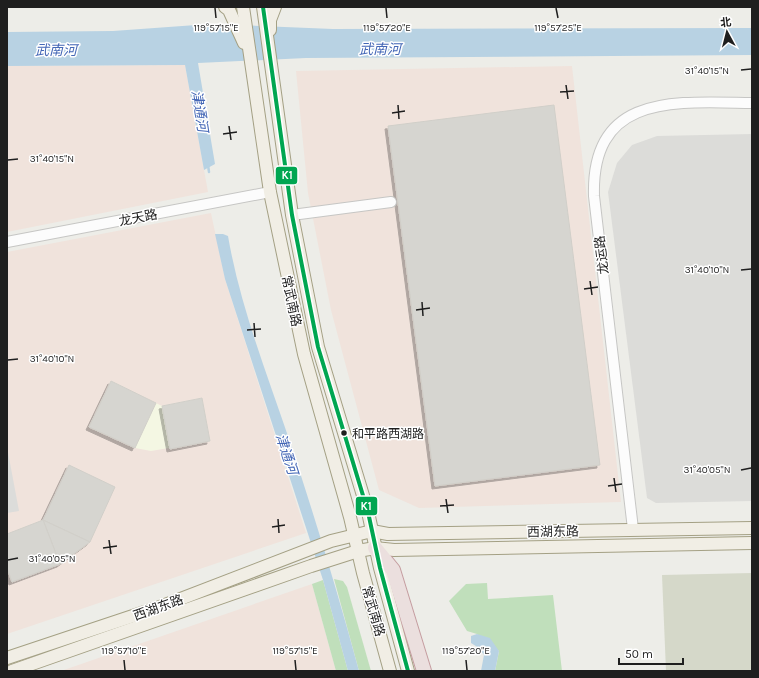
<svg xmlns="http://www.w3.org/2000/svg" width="759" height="678" font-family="Karla,'Noto Sans SC',sans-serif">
<defs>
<filter id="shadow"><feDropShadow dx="-3" dy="3" stdDeviation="0" flood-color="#0004"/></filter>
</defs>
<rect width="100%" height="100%" fill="#edede8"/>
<path fill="#dcdcd9" d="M752,134V501L656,503L647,498L608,192L617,163L632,145L657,136Z"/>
<g fill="#f0e3dc">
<path d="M185,65L208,192L7,232V66Z"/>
<path d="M572,66L621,502L419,508L379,490L331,310L308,193L296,71Z"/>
<path d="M211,213L225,279L306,533L7,634V252Z"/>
<path d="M312,584L336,671H61Z"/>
</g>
<path fill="#f4f7e3" d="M111,381L162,406L202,398L210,441L151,451L135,448L89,427Z"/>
<path fill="#d5d8c9" d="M752,573V671H666L662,575Z"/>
<g fill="#c0dfbb">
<path d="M334,579L343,581L347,587L371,671H359Z"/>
<path d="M323,580L348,671H336L312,584Z"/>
<path d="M487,583L488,599L553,595L562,671H495L499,651L477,634L467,631L449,601L466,584Z"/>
</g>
<path fill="#dcdcda" d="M7,447L19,511L7,513Z"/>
<g fill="#b8d2e3">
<path d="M210,24L333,29L752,28V55L306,58L198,63L215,164L204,170L185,65L7,66V32L113,31Z"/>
<path d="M215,234H223L228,236C240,306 267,374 290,442C315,518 338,593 359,671H348L323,580L225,279Z"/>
<path d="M477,634L490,638L499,651L495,671H481L484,655L479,648L471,643V636Z"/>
</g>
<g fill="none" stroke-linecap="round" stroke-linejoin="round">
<path stroke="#b8d2e3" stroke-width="2.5" d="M208,165L209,172"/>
</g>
<g fill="#d6d5d0" stroke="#d1cfc9" filter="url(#shadow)">
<path d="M554,105L600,465L435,486L388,126Z"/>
<path d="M111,381L156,403L135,448L89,427Z"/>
<path d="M202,398L210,441L170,449L162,406Z"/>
<path d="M69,465L115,487L90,542L43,520Z"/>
<path d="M43,520L90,542L60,564Z"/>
<path d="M43,520L60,564L12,582L7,568V534Z"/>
</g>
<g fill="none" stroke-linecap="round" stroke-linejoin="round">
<g stroke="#c6c6c4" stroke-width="12">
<g id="minor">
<path d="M292,215L391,202"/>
<path d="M7,242L270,192"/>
<path d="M633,529L594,196C591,92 677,102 752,103"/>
</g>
</g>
<g stroke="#a4a084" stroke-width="14">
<g id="major">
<path d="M225,7L229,10L244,43"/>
<path d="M243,7L270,192L304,354L350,517L363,573L390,671"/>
<path d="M263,7L292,215L318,347L368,512L380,568L408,671"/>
<path d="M270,30V20L275,7"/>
<path d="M7,658L157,608L331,541L372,531L388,534L752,528"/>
<path d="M12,671L311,566L358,551L375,548L394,550L752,543"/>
</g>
</g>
<g stroke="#c59da0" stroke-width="16">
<path id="highway" d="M375,548L393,570L424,671"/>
</g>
<use href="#minor" stroke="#fcfcfc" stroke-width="10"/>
<use href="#major" stroke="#f1eee5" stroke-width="12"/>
<use href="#highway" stroke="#ebdfde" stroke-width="14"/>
<g stroke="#fff" stroke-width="7">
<path id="bus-1" d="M263,7L292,215L318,347L368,512L380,568L408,671"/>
</g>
<use href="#bus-1" stroke="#00a651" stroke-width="4"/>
</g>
<path fill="none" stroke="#1f1f1f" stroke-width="1.5" d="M215,8L216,18M386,8L387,18M556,8L558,18M741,70L751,69M566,85L568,99M560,92L574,91M398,105L399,119M392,113L405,111M229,126L231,140M223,134L237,132M8,160L18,159M741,270L751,269M590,281L592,295M584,289L598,287M422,302L423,316M416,310L430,308M254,323L255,337M247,330L261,329M8,360L18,359M741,470L751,468M614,478L616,492M608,486L622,484M446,499L448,513M440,506L454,505M278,519L279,533M272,527L285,525M109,540L111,554M103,548L117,546M8,560L18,558M124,660L125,670M295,660L296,670M466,660L467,670"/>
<circle fill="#1f1f1f" stroke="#fff" stroke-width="1.5" cx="344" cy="433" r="3.5"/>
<g text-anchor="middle" stroke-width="3" stroke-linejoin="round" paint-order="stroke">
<g font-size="12" fill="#1f1f1f" stroke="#fff" text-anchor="start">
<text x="352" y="438">和平路西湖路</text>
</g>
<g font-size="13" fill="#1f1f1f" stroke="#fff">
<text transform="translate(138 217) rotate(-11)" y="5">龙天路</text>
<text transform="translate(601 255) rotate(-97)" y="5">龙运路</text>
<text transform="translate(292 301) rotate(78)" y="5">常武南路</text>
<text transform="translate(553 531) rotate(-1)" y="5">西湖东路</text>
<text transform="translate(158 607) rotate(-20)" y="5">西湖东路</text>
<text transform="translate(374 611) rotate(74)" y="5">常武南路</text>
</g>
<g font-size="14" font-style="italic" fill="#4467b6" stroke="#fff">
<text x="380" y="54">武南河</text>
<text x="56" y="55">武南河</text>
<text transform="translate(200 111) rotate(81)" y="5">津通河</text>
<text transform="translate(287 454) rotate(72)" y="5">津通河</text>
</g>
</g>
<g font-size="10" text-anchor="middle" fill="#1f1f1f" stroke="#fff" stroke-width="3" stroke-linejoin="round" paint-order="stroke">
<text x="216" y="31">119°57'15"E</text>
<text x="387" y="31">119°57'20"E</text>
<text x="558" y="31">119°57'25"E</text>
<text x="707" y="74">31°40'15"N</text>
<text x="52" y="162">31°40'15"N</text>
<text x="707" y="273">31°40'10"N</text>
<text x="52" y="362">31°40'10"N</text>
<text x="707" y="473">31°40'05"N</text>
<text x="52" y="562">31°40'05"N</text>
<text x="124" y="654">119°57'10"E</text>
<text x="295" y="654">119°57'15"E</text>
<text x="466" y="654">119°57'20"E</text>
</g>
<g stroke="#fff" stroke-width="1.5">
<rect x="275" y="166" width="23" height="19" rx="4" fill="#00a651"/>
<rect x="355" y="496" width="23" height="20" rx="4" fill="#00a651"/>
</g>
<g font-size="11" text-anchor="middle" font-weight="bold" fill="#fff">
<text x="287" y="179">K1</text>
<text x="366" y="510">K1</text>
</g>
<rect width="759" height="678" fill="none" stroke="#1f1f1f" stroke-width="16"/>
<g transform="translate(727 32) rotate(353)" stroke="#ffffff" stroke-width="3" paint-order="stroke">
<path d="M0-3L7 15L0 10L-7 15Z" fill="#1f1f1f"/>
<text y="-6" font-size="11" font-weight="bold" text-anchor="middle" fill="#1f1f1f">北</text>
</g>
<path d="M619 658v6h64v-6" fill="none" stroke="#1f1f1f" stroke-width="2"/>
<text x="625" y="658" font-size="12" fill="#1f1f1f" stroke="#ffffff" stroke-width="3" paint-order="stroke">50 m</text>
</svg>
